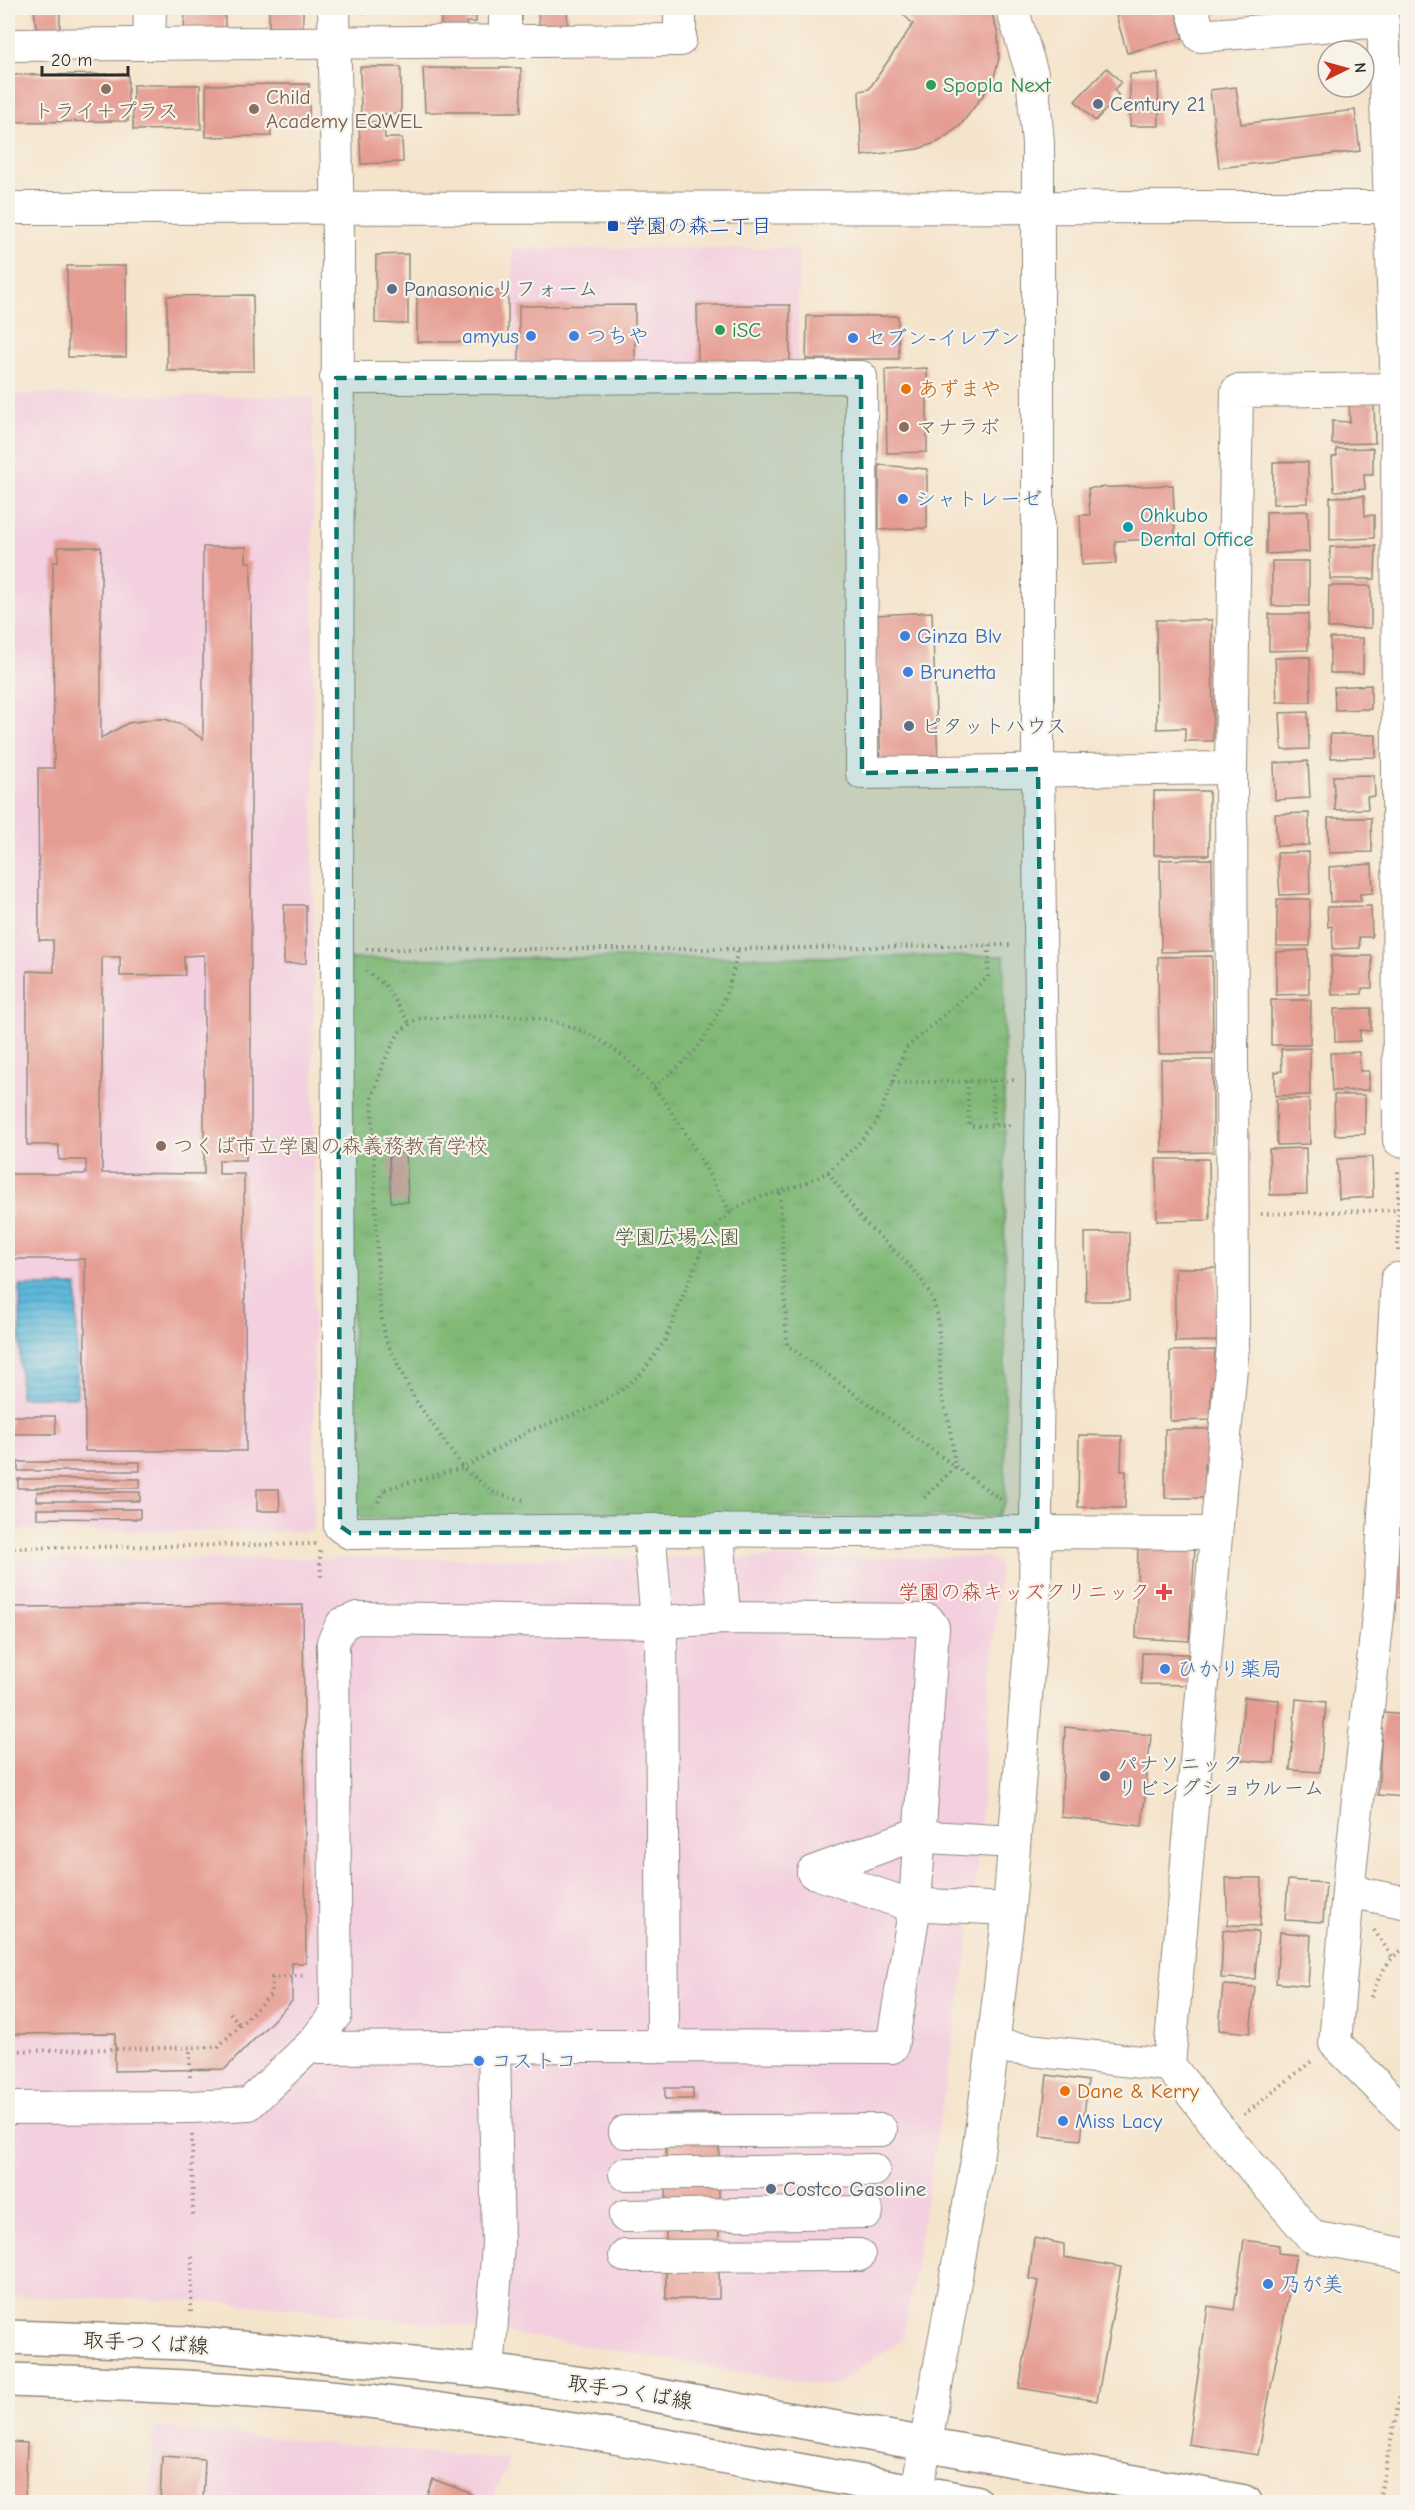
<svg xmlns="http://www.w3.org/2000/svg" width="1415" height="2510" font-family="'Comic Neue','Klee One',sans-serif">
<defs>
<pattern id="grass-tufts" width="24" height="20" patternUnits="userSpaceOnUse" patternTransform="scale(1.5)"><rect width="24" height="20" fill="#9dcb78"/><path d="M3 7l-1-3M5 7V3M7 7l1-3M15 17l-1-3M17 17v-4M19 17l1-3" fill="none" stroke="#87ae68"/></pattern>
<pattern id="water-rules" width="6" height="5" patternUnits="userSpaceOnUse" patternTransform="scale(1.5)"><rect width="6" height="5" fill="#5eb9dc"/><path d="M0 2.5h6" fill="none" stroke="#4e97b3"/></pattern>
</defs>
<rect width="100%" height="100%" fill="#f7f3e8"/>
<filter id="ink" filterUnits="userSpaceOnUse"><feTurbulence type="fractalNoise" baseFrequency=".0167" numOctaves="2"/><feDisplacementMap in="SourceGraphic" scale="12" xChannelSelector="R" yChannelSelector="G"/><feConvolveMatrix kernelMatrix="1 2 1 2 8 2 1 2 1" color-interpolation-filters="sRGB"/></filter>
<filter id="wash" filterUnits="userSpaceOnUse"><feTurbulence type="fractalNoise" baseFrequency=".008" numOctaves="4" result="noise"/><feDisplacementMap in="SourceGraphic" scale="24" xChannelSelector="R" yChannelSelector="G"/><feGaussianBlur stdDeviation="1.35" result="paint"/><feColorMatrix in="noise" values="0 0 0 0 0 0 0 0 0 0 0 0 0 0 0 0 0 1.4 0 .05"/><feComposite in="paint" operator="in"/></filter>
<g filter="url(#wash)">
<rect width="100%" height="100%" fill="#f5e4cc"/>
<g fill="#f3cfdf">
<path d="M8,248H12L11,394L313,397L314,1531H8Z"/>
<path d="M798,248V365L514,367L513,249Z"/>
<path d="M990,1557L998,1564L999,1573L975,1893L968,1949L903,2339L832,2387L510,2333L402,2320L295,2308L196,2301L8,2296V1559Z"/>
<path d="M154,2427L509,2460L491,2502H150Z"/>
</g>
<path fill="url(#grass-tufts)" stroke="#647b52" stroke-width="1.5" d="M1004,956L1005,1503L997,1516L361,1518L354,1510L350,959Z"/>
<rect fill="url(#water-rules)" stroke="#447284" stroke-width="1.5" x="20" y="1286" width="57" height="111"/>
<g id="blocks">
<g fill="#e59c93" fill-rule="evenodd">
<path d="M34,8H60V31H39V28H36Z"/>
<path d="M185,8H225V32H184Z"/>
<path d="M269,8H303V30L269,31Z"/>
<path d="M363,8H412V11L363,13Z"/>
<path d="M435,8H476V22H466V31L441,32V15H435Z"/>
<path d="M538,8H567L568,33L539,26Z"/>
<path d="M900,8H990L998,34L999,59L993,81L975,106L960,126L938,142L918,149L862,156L859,91L869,89L913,24L898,9Z"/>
<path d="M1114,8H1175L1183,38L1127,53Z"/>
<rect x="1401" y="59" width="7" height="50"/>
<path d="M360,67H401V114H361Z"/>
<path d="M423,68H521V112H425Z"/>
<path d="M1107,68L1121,82L1114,90L1119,96L1095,121L1075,101Z"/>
<path d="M1158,73L1159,126H1130V74Z"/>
<path d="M128,74V121L8,122V75Z"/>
<path d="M309,84V121L270,122L271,136L206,137V85Z"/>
<path d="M133,85H200L201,129L133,130Z"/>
<path d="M1236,87L1241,124L1355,110L1360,151L1219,168L1210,90Z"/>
<path d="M384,121L385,138H402L403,162L361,164L359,123Z"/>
<path d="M408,254V324L375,323L376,255Z"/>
<path d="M67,266H126V357H68Z"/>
<path d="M508,291V342H417V292Z"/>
<path d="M253,295L254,371H167V296Z"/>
<path d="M635,305V363L519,362V306Z"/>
<path d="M697,305H790V362L698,363Z"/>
<path d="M807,316H898L899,359H806Z"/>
<path d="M927,368V452L887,453L885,370Z"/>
<path d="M1349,403H1374L1375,443L1332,444V421L1350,422Z"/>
<path d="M1373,448V475H1364L1365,489L1334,491L1332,457L1337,456L1336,449Z"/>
<path d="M1273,462H1308V503L1273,504Z"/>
<path d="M879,465L927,469V528L879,530Z"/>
<path d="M1173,485L1175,538L1115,541L1116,563L1082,565L1080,515H1090L1088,488Z"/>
<path d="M1364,496L1365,516L1374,515V538L1330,540V497Z"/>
<path d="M1308,511L1309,552L1266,554V512Z"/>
<path d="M1376,546L1375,579H1330V547Z"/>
<path d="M58,547H101V738L128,723L155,719H165L182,725L203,739V547H246V562H251V1144L246,1145V1160H219V1174H244L246,1451H85V1259H11L8,1256V1217L11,1214L10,1174H86V1160H59V1145H27V971L54,972L53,940H39L38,768H54L53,562H58ZM204,955V1174L102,1173V957H120V976L185,975L184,956Z"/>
<rect x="1272" y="561" width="37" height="45"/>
<path d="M1329,586H1371V628H1328Z"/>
<path d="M932,612L938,762L881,764L875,615Z"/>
<path d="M1269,614H1308V650L1269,651Z"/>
<path d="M1156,620H1212L1213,741H1185V728L1157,729Z"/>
<rect x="1330" y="638" width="33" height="35"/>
<path d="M1310,657L1311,702H1277L1275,658Z"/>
<path d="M1371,685V709L1335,710L1334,687Z"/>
<path d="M1308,712L1309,749L1282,750L1280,713Z"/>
<path d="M1330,734L1376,735V757L1331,758Z"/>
<path d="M1308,761L1310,798L1275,800L1274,763Z"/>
<path d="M1374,775L1375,796L1367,797L1368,809L1335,810L1333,776Z"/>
<rect x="1154" y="791" width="55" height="64"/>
<path d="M1309,813V845L1277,846L1275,814Z"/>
<path d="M1328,818H1371L1372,852L1329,853Z"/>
<path d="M1309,852L1310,894L1280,895L1277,853Z"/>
<path d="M1212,859L1213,951L1161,952L1160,860Z"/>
<path d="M1372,864L1373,893L1360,894L1361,901L1330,902L1329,867Z"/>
<rect x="1277" y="899" width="33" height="47"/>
<path d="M284,905H306V963L284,964Z"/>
<path d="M1371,906L1372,937H1359L1360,948L1333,949L1332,926L1328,927L1327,907Z"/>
<path d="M1308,950L1309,994L1276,995V952Z"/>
<path d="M1212,956L1213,1053L1159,1054L1158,957Z"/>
<path d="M1331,956H1372V988H1362V994L1332,995Z"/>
<path d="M1271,1000H1311L1310,1045H1271Z"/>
<path d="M1371,1008V1031L1360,1030V1041L1335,1042L1334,1009Z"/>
<path d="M1310,1048V1095L1275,1096V1072L1282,1071L1281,1049Z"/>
<path d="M1359,1052L1360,1071H1369V1090L1332,1091L1330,1053Z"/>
<path d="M1161,1060H1213V1152L1162,1153Z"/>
<path d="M1334,1095H1365V1134L1335,1135Z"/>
<path d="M1276,1099H1309L1310,1144L1277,1145Z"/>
<path d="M1306,1148L1307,1194L1270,1195L1269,1149Z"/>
<path d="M406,1153L408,1202H391L389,1154Z"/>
<path d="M1372,1157L1373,1197L1339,1199L1337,1159Z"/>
<path d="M1156,1159H1209L1210,1220L1157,1221Z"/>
<path d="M1129,1232V1301H1086L1085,1233Z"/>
<path d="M1175,1268H1217V1341L1175,1342Z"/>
<path d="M1215,1350V1386H1211V1420L1170,1421V1351Z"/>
<path d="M11,1416H55L56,1434H10Z"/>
<path d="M1165,1429H1209L1208,1464L1205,1463V1498H1165Z"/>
<path d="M1079,1435L1122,1436L1121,1471H1126L1125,1508L1078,1507Z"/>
<rect x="18" y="1462" width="122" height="9"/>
<rect x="18" y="1479" width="122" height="9"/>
<path d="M257,1489H279L280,1511H257Z"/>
<rect x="37" y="1492" width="103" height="9"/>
<path d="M37,1509H140V1519L37,1518Z"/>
<path d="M1396,1521L1408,1522V1598L1391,1597Z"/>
<path d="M1138,1543L1195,1547L1189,1641L1136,1638Z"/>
<path d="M303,1605L306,1963H292V2001L225,2069L115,2071V2033L8,2034V1607Z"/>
<path d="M1142,1653L1188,1654V1685L1141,1684Z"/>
<path d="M1244,1697L1279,1700L1274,1763L1239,1760Z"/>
<path d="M1296,1699L1326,1702L1320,1772L1290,1770Z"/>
<path d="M1383,1713L1408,1715V1797L1378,1795Z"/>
<path d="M1065,1727L1151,1735L1142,1826L1061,1817Z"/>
<path d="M1226,1878H1262L1260,1926L1228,1925Z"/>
<path d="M1288,1880L1326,1883L1323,1922L1285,1920Z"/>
<path d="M1223,1930L1258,1932L1255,1979L1221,1978Z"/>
<path d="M1280,1932L1311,1935L1308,1986L1276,1983Z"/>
<path d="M1223,1985L1255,1987L1250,2033L1219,2030Z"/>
<path d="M1047,2075L1088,2081L1081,2140L1040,2136Z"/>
<rect x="665" y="2088" width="28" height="11"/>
<path d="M719,2113V2299H666V2114Z"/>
<path d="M1034,2238L1064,2244V2257L1121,2267L1097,2401L1019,2388L1038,2281L1029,2279Z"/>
<path d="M1244,2240L1279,2245L1278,2253L1296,2255L1258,2455L1188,2444L1208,2306L1234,2310Z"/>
<path d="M8,2442L27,2443L25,2502H8Z"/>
<path d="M162,2456L205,2459L203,2502H160Z"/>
<path d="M433,2479L472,2494L469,2502H424Z"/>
</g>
</g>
</g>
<g filter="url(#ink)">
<use href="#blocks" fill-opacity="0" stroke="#90887c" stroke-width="1.5"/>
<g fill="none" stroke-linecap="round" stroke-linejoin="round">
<g stroke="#90887c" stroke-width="34">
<g id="minor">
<path d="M334,8L338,239L337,949L340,1526L350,1533L649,1530L1215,1533"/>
<path d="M505,8V42"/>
<path d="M1192,8L1200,36L1383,21L1397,389L1399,1140L1408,1141"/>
<path d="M149,44L150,8"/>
<path d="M8,45L680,40V8"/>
<path d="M8,208L1408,207"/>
<path d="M336,378L861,377L862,773L1231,768"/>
<path d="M1408,389L1237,391L1231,768L1233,1345L1169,2065L1222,2132L1312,2237L1408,2255"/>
<path d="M1408,1280L1397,1279L1379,1607L1348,1891L1335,2043L1408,2116"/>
<path d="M649,1530L656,1610L661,1622L663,2047"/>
<path d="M718,1530L724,1618"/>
<path d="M813,1872L911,1836L1014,1842"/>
<path d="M813,1872L907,1904L1009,1909"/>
<path d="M1348,1891L1408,1903"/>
<path d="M993,2046L1169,2065"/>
<path d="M8,2108L191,2107L249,2104L313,2043L336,2014L333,1642L342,1624L357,1618L661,1622L724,1618L928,1620L933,1627L915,1905L892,2047L585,2046L320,2048"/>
<path d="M625,2132L881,2130"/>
<path d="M625,2174L874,2170"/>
<path d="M625,2216L867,2212"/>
<path d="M625,2256L859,2255"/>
<path d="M488,2371L498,2245L494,2046"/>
<path d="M915,2502L976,2166L993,2046L1009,1909L1035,1586L1042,1080L1038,769V143L1032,74L1012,8"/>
</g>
</g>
<g stroke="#90887c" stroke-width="36">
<g id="major">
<path d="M8,2337L187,2343L488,2371L627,2390L1245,2502"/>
<path d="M8,2380C125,2384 243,2388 360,2400C567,2423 771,2467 975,2502"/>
</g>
</g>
<g stroke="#90887c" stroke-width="4" stroke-dasharray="1.5 4.5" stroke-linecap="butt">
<path d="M8,704L12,237"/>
<path d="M366,949H738L1010,945"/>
<path d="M366,971L385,985L410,1024"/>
<path d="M967,1081L969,1126L1011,1125"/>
<path d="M992,1081L994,1126"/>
<path d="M892,1083L1014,1080"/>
<path d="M654,1087C668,1075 684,1063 696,1049C719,1020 731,985 738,949"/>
<path d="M828,1172L862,1220L905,1261L921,1279L931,1295L938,1316L941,1394L950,1426L955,1467L923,1499H920"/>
<path d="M780,1193L787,1345L1003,1501"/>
<path d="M1261,1214L1398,1210"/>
<path d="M1398,1251V1168"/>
<path d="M385,1489L463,1468L531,1430L589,1409L619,1392L642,1373L665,1340L705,1242L721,1221L738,1207L755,1199L806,1183L828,1172L860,1142L876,1123L906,1048L988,977L989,945"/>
<path d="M523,1500L494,1493L463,1468L414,1398L385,1338L379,1301L372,1098L384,1062L399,1032L415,1020L423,1018C458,1019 500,1013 534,1018C645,1034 680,1127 731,1213"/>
<path d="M378,1502L384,1490"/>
<path d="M8,1548L317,1544"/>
<path d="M320,1551L321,1579"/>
<path d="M1374,1930L1392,1957"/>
<path d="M1371,1997C1379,1976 1387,1958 1408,1946"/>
<path d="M230,2013L241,2026"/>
<path d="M8,2051L218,2047L271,1994L272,1978L306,1975"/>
<path d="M190,2077V2047"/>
<path d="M1244,2115L1313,2060"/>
<path d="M192,2135L193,2216"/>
<path d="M191,2312L192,2253"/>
<path d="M1379,2499L1408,2357"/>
</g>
<use href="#minor" stroke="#fff" stroke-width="32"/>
<use href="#major" stroke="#fff" stroke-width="33"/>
</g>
</g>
<path fill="#0f766e" fill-opacity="0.2" stroke="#0f766e" stroke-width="4.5" stroke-dasharray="12 8" stroke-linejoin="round" d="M861,377L862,773L1038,769L1042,1080L1037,1531L350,1533L340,1526L336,378Z"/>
<g fill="#2e9e5b" stroke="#f7f3e8" stroke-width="2">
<circle cx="931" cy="85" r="6"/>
<circle cx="720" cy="330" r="6"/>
</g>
<g fill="#8d6e63" stroke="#f7f3e8" stroke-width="2">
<circle cx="106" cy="89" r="6"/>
<circle cx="254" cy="109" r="6"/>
<circle cx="904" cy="427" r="6"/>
<circle cx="161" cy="1146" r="6"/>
</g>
<g fill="#5c6f8a" stroke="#f7f3e8" stroke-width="2">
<circle cx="1098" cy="104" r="6"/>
<circle cx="392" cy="289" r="6"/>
<circle cx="909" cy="726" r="6"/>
<circle cx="1105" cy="1776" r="6"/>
<circle cx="771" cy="2189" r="6"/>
</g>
<rect fill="#1a4fb4" stroke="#f7f3e8" stroke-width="2" x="607" y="220" width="12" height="12" rx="3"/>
<g fill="#3f7fe0" stroke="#f7f3e8" stroke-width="2">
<circle cx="531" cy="336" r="6"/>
<circle cx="574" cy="336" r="6"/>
<circle cx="853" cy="338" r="6"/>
<circle cx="903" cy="499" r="6"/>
<circle cx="905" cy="636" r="6"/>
<circle cx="908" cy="672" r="6"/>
<circle cx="1165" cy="1669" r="6"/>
<circle cx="479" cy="2061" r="6"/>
<circle cx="1063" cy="2121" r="6"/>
<circle cx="1268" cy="2284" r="6"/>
</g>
<g fill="#e8710a" stroke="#f7f3e8" stroke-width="2">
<circle cx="906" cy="389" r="6"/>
<circle cx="1065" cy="2091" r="6"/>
</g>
<circle fill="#0f9aa8" stroke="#f7f3e8" stroke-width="2" cx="1128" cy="527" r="6"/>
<path fill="#e0444e" stroke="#f7f3e8" stroke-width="2" d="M1161 1583h6v6h6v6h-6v6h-6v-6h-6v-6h6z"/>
<g text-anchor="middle" stroke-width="4.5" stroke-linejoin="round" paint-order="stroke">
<g font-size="21" fill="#27864d" stroke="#f7f3e8" text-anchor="start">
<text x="943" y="92">Spopla Next</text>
<text x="732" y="337">iSC</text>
</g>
<g font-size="21" fill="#785e54" stroke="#f7f3e8" text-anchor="start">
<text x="266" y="104">Child<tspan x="266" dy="24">Academy EQWEL</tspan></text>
<text x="106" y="118" text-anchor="middle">トライ＋プラス</text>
<text x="916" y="434">マナラボ</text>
<text x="173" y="1153">つくば市立学園の森義務教育学校</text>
</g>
<g font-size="21" fill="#4e5e75" stroke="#f7f3e8" text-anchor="start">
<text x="1110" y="111">Century 21</text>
<text x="404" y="296">Panasonicリフォーム</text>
<text x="921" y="733">ピタットハウス</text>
<text x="1117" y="1771">パナソニック<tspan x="1117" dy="24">リビングショウルーム</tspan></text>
<text x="783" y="2196">Costco Gasoline</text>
</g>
<g font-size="21" fill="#164399" stroke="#f7f3e8" text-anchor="start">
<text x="625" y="233">学園の森二丁目</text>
</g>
<g font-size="21" fill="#366cbe" stroke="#f7f3e8" text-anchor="start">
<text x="519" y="343" text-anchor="end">amyus</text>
<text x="586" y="343">つちや</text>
<text x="865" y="345">セブン-イレブン</text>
<text x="915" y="506">シャトレーゼ</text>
<text x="917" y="643">Ginza Blv</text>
<text x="920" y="679">Brunetta</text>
<text x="1177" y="1676">ひかり薬局</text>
<text x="491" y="2068">コストコ</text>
<text x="1075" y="2128">Miss Lacy</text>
<text x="1280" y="2291">乃が美</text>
</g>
<g font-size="21" fill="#c56008" stroke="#f7f3e8" text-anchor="start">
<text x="918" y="396">あずまや</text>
<text x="1077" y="2098">Dane &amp; Kerry</text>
</g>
<g font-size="21" fill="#0d838f" stroke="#f7f3e8" text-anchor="start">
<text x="1140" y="522">Ohkubo<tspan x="1140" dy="24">Dental Office</tspan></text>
</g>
<g font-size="21" fill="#4d5b42" stroke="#f7f3e8">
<text x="677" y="1244">学園広場公園</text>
</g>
<g font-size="21" fill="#be3a42" stroke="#f7f3e8" text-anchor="end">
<text x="1150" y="1599">学園の森キッズクリニック</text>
</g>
<g font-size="21" fill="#2b2b2b" stroke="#f7f3e8">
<text transform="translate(146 2343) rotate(3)" y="7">取手つくば線</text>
<text transform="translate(630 2392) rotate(9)" y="7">取手つくば線</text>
</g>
</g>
<rect width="1415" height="2510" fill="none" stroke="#f7f3e8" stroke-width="30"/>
<g transform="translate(1346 69) rotate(85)"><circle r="28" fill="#f7f3e8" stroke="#a5a39c" stroke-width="1.5"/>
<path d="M0-4.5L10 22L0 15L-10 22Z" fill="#c8321e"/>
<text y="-9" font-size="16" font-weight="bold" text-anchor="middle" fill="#2b2b2b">N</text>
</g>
<path d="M42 66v9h86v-9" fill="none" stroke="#2b2b2b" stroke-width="3"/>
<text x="51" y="66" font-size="18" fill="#2b2b2b" stroke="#f7f3e8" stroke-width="4.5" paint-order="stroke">20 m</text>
</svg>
